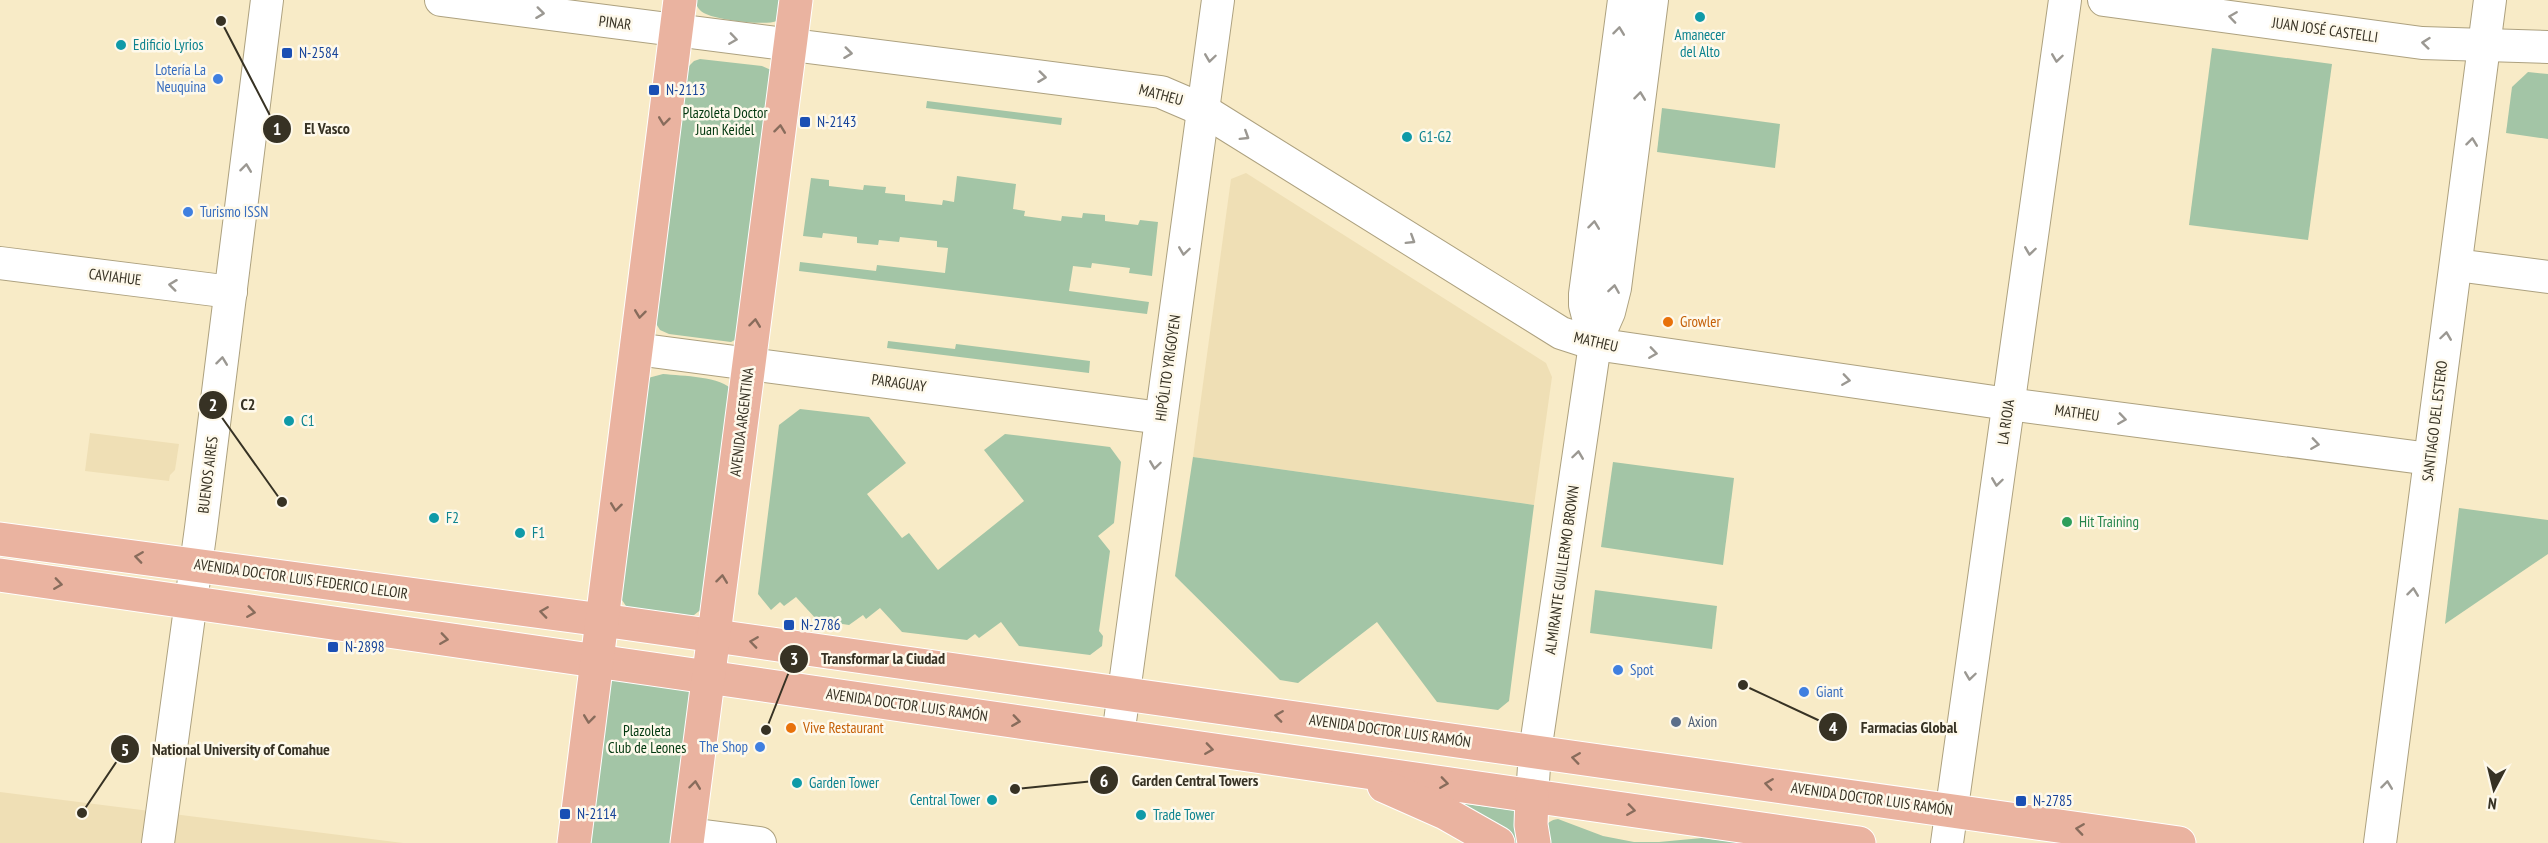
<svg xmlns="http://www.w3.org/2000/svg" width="2548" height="843" font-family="'PT Sans Narrow',sans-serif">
<rect width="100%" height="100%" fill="#f8ebc7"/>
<g fill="#efdfb5">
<path d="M1246,173L1546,363L1552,377L1534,505L1193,457L1231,179Z"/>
<path d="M90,433L179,444L175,470L170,475L169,481L85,471Z"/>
<path d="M0,792L403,843H0Z"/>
</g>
<g fill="#a3c5a6">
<path d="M695,0H786L777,21C765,26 719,20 706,14C700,12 696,6 695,0Z"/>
<path d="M2212,48L2332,64L2308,240L2189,225Z"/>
<path d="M700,59L762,66L771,70L739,338L731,342L669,334L660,330L655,322L687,68L694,61Z"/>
<path d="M2528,72L2548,74V139L2506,133L2512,87Z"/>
<path d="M927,101L1062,118L1061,125L926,108Z"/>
<path d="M1662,108L1780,124L1775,168L1657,152Z"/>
<path d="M957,176L1016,184L1013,209L1025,211L1024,216L1061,221L1062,216L1082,218L1083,213L1105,215V221L1138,225L1140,220L1158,222L1152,276L1129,273L1130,268L1092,263L1091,268L1073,266L1069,291L1149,302L1147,314L799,271L800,262L876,271L877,265L945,273L948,248L937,247V241L900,237L899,242L879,240L878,245L857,243V237L823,233L822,238L803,236L811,178L829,180V186L863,190L864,185L886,187L885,193L905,195V201L942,205L943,200L954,202Z"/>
<path d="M888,341L955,349L956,344L1090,361L1089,373L887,348Z"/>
<path d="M663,374C682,376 722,376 733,391L703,608L694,615L687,617L631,609L626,606L620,597L648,378Z"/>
<path d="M800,409L869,417L906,463L867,494L902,538L909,533L938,570L1024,501L984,450L1005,434L1110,447L1121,462L1114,523L1098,536L1110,551L1099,631L1103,636L1102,646L1090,655L1019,646L1001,622L979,638L975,634L967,640L902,632L880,608L866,619L863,615L849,625L817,620L796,597L784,606L780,602L771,610L758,594L779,425Z"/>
<path d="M1193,457L1534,505L1509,701L1498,710L1437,702L1377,622L1298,683L1280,680L1175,576Z"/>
<path d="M1613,462L1734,478L1723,565L1601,547Z"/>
<path d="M2459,508L2548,520V554L2445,624Z"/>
<path d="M1595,590L1717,606L1712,649L1590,633Z"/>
<path d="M615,679L693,689L679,843H587L609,683Z"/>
<path d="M1436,800L1525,812L1523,843H1512Z"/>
<path d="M1558,819L1603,836L1634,842H1659L1702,838L1743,843H1545C1545,831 1543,821 1558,819Z"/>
</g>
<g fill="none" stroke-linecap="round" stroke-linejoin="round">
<g stroke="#ada17f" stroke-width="34">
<g id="minor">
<path d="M441,0L1161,92L1203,110L1561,333L1595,344L2008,404L2430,459"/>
<path d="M2104,0L2422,43L2548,47"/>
<path d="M0,263L231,292"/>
<path d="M2456,265L2548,277"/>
<path d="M1595,344L1585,305V294L1624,0"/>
<path d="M636,349L1161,418"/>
<path d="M1118,736L1218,0"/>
<path d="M1532,796L1535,752L1595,344L1609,312L1615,288L1652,0"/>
<path d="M689,834L760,843"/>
<path d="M158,843L201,528L267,0"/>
<path d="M1947,843L2065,0"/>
<path d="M2380,843L2490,0"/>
</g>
</g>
<g stroke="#fff" stroke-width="35">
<g id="major">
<path d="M0,539L602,620L2179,843"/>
<path d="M0,575L1859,843"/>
<path d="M1384,786L1445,813L1498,843"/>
<path d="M1532,796L1531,825L1534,843"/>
<path d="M574,843L680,0"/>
<path d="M687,843L796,0"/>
</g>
</g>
<use href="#minor" stroke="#fff" stroke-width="32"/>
<use href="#major" stroke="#eab3a0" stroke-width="33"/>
</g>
<defs><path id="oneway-chevron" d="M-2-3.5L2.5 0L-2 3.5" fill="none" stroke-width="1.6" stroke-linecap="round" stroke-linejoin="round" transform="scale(1.5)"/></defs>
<g stroke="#9b9892">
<use href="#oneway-chevron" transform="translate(540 13) rotate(7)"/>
<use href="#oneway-chevron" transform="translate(2233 17) rotate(-172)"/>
<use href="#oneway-chevron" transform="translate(1619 31) rotate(-83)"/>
<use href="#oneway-chevron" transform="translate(733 39) rotate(8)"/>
<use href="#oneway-chevron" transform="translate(2426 43) rotate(-174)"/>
<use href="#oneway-chevron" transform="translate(848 53) rotate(7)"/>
<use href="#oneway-chevron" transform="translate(1210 58) rotate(98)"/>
<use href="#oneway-chevron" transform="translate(2057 58) rotate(98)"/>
<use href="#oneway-chevron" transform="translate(1042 77) rotate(7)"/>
<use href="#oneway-chevron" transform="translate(1640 96) rotate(-83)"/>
<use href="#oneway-chevron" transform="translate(1245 136) rotate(32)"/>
<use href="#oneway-chevron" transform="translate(2472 142) rotate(-83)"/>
<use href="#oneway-chevron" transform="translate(246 168) rotate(-83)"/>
<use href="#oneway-chevron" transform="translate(1594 225) rotate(-83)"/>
<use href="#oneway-chevron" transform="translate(1411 240) rotate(32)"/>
<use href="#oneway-chevron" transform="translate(1184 251) rotate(98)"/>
<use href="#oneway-chevron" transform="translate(2030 251) rotate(98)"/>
<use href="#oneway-chevron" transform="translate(173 285) rotate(-173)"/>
<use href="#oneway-chevron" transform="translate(1614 289) rotate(-81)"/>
<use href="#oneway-chevron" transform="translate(2446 336) rotate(-82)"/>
<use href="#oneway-chevron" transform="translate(1653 353) rotate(8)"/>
<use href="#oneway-chevron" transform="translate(222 361) rotate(-83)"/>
<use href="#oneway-chevron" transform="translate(1846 380) rotate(8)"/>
<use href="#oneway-chevron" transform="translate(2122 419) rotate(8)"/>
<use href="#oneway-chevron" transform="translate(2315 444) rotate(8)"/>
<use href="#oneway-chevron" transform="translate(1578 455) rotate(-82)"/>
<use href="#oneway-chevron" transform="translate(1155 465) rotate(98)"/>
<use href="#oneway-chevron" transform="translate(1997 482) rotate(98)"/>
<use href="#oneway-chevron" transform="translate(2413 592) rotate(-83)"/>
<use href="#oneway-chevron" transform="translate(1970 676) rotate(98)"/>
<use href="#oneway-chevron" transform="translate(2387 785) rotate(-83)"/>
</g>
<g stroke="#886c5c">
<use href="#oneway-chevron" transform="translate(664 121) rotate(97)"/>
<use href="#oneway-chevron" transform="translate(780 129) rotate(-83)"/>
<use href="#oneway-chevron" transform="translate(640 314) rotate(97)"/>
<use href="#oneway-chevron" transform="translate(755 323) rotate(-83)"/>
<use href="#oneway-chevron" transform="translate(616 507) rotate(97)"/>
<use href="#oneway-chevron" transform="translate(139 557) rotate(-172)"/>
<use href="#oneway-chevron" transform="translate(722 579) rotate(-83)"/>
<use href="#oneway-chevron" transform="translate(58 584) rotate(8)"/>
<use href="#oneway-chevron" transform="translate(251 612) rotate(8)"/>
<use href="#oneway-chevron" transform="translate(544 612) rotate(-172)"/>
<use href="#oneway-chevron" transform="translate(444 639) rotate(8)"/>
<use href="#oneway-chevron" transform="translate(754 642) rotate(-172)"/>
<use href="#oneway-chevron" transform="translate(1279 716) rotate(-172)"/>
<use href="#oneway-chevron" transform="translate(589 719) rotate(97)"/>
<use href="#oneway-chevron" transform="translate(1016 721) rotate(8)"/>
<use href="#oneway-chevron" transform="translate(1209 749) rotate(8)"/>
<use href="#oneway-chevron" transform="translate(1576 758) rotate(-172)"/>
<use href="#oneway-chevron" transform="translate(1444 783) rotate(8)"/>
<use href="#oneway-chevron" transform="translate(1769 784) rotate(-172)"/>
<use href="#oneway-chevron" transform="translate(695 785) rotate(-83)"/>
<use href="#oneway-chevron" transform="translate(1631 810) rotate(8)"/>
<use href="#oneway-chevron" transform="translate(2080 829) rotate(-172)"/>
</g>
<g fill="#0f9aa8" stroke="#fef9eb" stroke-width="2">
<circle cx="1700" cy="17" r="6"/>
<circle cx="121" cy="45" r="6"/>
<circle cx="1407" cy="137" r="6"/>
<circle cx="289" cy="421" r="6"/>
<circle cx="434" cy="518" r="6"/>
<circle cx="520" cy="533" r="6"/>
<circle cx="797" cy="783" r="6"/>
<circle cx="992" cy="800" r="6"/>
<circle cx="1141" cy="815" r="6"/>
</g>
<g fill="#1a4fb4" stroke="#fef9eb" stroke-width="2">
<rect x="281" y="47" width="12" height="12" rx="3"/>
<rect x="648" y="84" width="12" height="12" rx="3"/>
<rect x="799" y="116" width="12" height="12" rx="3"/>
<rect x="783" y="619" width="12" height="12" rx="3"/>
<rect x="327" y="641" width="12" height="12" rx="3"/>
<rect x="2015" y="795" width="12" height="12" rx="3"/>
<rect x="559" y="808" width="12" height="12" rx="3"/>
</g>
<g fill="#3f7fe0" stroke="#fef9eb" stroke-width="2">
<circle cx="218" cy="79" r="6"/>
<circle cx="188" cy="212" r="6"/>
<circle cx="1618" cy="670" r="6"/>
<circle cx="1804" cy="692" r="6"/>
<circle cx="760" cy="747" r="6"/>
</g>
<g fill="#e8710a" stroke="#fef9eb" stroke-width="2">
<circle cx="1668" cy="322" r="6"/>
<circle cx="791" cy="728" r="6"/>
</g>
<circle fill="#2e9e5b" stroke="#fef9eb" stroke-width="2" cx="2067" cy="522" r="6"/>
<circle fill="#5c6f8a" stroke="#fef9eb" stroke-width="2" cx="1676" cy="722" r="6"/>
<g text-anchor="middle" stroke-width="5" stroke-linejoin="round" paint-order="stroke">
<g font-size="15" fill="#373224" stroke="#fef9eb">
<text transform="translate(615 23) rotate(7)" y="5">PINAR</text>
<text transform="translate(2325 30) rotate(8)" y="5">JUAN JOSÉ CASTELLI</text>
<text transform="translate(1161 95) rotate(15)" y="5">MATHEU</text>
<text transform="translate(115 277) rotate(7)" y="5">CAVIAHUE</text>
<text transform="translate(1596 342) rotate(13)" y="5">MATHEU</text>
<text transform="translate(1168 368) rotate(-82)" y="5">HIPÓLITO YRIGOYEN</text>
<text transform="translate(899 383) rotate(8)" y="5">PARAGUAY</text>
<text transform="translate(2077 413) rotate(8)" y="5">MATHEU</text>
<text transform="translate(2435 421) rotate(-83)" y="5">SANTIAGO DEL ESTERO</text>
<text transform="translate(742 422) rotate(-83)" y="5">AVENIDA ARGENTINA</text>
<text transform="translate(2006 422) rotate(-82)" y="5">LA RIOJA</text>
<text transform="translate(208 475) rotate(-83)" y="5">BUENOS AIRES</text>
<text transform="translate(1562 570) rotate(-82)" y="5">ALMIRANTE GUILLERMO BROWN</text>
<text transform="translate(301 579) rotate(8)" y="5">AVENIDA DOCTOR LUIS FEDERICO LELOIR</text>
<text transform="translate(907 705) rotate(8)" y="5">AVENIDA DOCTOR LUIS RAMÓN</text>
<text transform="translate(1390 731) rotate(8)" y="5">AVENIDA DOCTOR LUIS RAMÓN</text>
<text transform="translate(1872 799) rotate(8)" y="5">AVENIDA DOCTOR LUIS RAMÓN</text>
</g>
<g font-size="15" fill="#0d838f" stroke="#fef9eb" text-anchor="start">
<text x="1700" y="40" text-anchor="middle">Amanecer<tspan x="1700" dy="17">del Alto</tspan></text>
<text x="133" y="50">Edificio Lyrios</text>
<text x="1419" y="142">G1-G2</text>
<text x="301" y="426">C1</text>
<text x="446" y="523">F2</text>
<text x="532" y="538">F1</text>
<text x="809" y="788">Garden Tower</text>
<text x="980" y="805" text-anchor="end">Central Tower</text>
<text x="1153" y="820">Trade Tower</text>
</g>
<g font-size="15" fill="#164399" stroke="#fef9eb" text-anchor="start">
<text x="299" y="58">N-2584</text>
<text x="666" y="95">N-2113</text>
<text x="817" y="127">N-2143</text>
<text x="801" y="630">N-2786</text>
<text x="345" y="652">N-2898</text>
<text x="2033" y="806">N-2785</text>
<text x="577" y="819">N-2114</text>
</g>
<g font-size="15" fill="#366cbe" stroke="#fef9eb" text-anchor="start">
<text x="206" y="75" text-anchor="end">Lotería La<tspan x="206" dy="17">Neuquina</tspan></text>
<text x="200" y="217">Turismo ISSN</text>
<text x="1630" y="675">Spot</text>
<text x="1816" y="697">Giant</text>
<text x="748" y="752" text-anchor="end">The Shop</text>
</g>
<g font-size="15" fill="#00370e" stroke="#fef9eb">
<text x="725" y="118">Plazoleta Doctor<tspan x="725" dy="17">Juan Keidel</tspan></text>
<text x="647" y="736">Plazoleta<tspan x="647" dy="17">Club de Leones</tspan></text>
</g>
<g font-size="15" fill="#c56008" stroke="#fef9eb" text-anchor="start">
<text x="1680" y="327">Growler</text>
<text x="803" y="733">Vive Restaurant</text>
</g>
<g font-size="15" fill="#27864d" stroke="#fef9eb" text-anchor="start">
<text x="2079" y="527">Hit Training</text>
</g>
<g font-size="15" fill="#4e5e75" stroke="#fef9eb" text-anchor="start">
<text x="1688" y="727">Axion</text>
</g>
</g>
<path fill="none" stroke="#373224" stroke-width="2" d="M221 21L277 129M282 502L213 405M766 730L794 659M1743 685L1833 727M82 813L125 749M1015 789L1104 780"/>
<g fill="#373224" stroke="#fef9eb" stroke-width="2">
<circle cx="221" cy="21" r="6"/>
<circle cx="282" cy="502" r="6"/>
<circle cx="766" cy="730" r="6"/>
<circle cx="1743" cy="685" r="6"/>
<circle cx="82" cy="813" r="6"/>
<circle cx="1015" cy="789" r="6"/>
<circle cx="277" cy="129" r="15"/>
<circle cx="213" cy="405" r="15"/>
<circle cx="794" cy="659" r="15"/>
<circle cx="1833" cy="727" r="15"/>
<circle cx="125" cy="749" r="15"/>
<circle cx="1104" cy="780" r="15"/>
</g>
<g font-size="18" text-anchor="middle" font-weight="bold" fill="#fff">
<text x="277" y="135">1</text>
<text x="213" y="411">2</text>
<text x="794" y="665">3</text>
<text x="1833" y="734">4</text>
<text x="125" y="756">5</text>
<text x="1104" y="787">6</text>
</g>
<g font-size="16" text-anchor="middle" font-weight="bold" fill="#373224" stroke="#fef9eb" stroke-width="5" stroke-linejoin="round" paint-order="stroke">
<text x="327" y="134">El Vasco</text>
<text x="248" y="410">C2</text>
<text x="883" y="664">Transformar la Ciudad</text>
<text x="1909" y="733">Farmacias Global</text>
<text x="241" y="755">National University of Comahue</text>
<text x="1195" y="786">Garden Central Towers</text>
</g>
<g transform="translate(2494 789) rotate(187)" stroke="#fef9eb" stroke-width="4.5" paint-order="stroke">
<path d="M0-4.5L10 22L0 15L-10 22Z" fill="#373224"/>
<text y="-9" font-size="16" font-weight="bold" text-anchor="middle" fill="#373224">N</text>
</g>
</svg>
